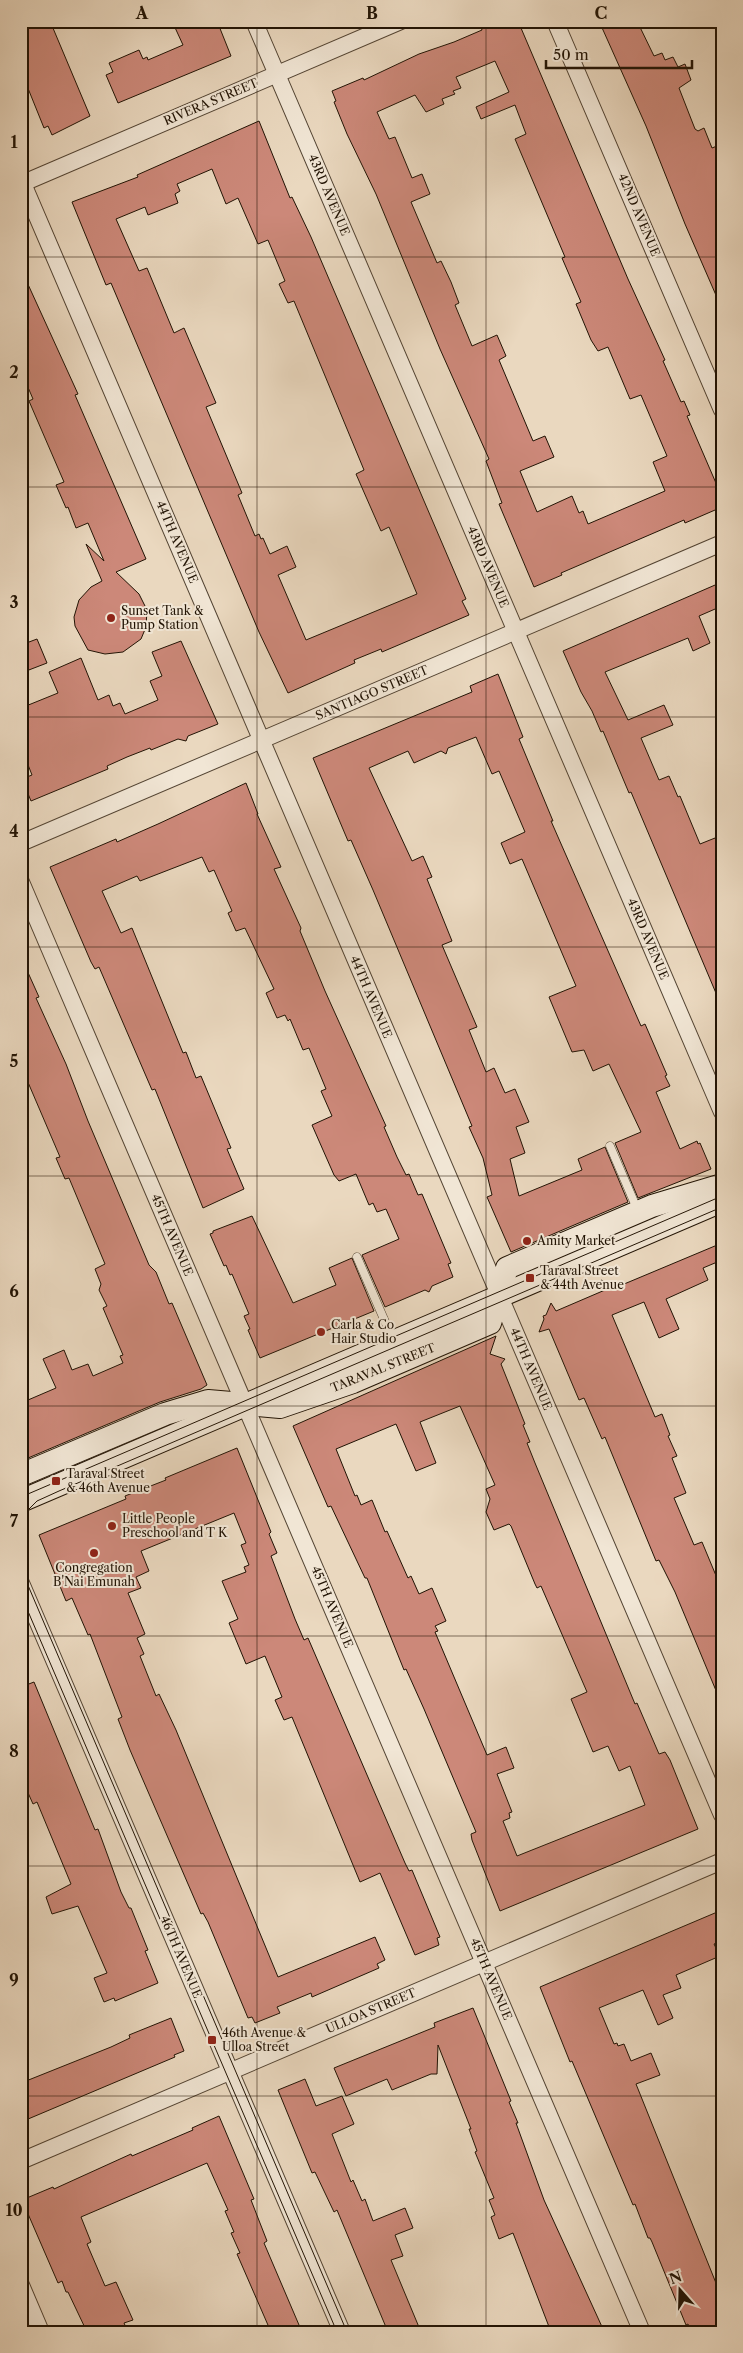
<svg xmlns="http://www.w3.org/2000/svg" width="743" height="2353" font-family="'Libre Caslon Text',serif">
<rect width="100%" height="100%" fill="#ead8bf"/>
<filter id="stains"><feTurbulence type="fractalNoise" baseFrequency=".004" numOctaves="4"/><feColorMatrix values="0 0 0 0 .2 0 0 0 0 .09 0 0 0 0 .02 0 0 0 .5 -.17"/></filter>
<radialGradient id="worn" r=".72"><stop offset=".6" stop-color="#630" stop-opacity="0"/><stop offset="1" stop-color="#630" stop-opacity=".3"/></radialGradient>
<g fill="#cc8879" stroke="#211304" fill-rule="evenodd">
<path d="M21,21H50L90,116L52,135L48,126L44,128L21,71Z"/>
<path d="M172,21H217L231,56L118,103L106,75L113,72L109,63L139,50L143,59L147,57L148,60L183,45Z"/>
<path d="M494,21H518L628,279L665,360L663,361L681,402L684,401L690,415L687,416L722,497V507L685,523L684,520L561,573L562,575L534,587L499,504L502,503L486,461L489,459L440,349L376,194L347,134L334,102L336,101L332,91L363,78L364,80L419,54L454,42L482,30L481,27ZM495,61L509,92L476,107L481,119L515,105L526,134L515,139L565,257L562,258L581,302L576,304L591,340L598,351L608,347L630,399L641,395L667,456L653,462L665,491L588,524L583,511L579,513L572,496L537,512L520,471L554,457L545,436L533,441L499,360L506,356L497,335L472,346L455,305L459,303L451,282L441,261L437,263L411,202L430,194L422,174L412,178L395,137L389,139L377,112L415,95L426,112L444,104L442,99L455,94L453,91L461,88L456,77Z"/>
<path d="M599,21H637L654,56L662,53L665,60L673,57L678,67L685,64L691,80L679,88L695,129L698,131L704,128L712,148L722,144V309L685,224L646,126Z"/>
<path d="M259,121L290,198L292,197L311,237L466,599L462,601L469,615L382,652L381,649L354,660L355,663L288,693L259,632L111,283L106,285L72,202L138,177L137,175ZM212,169L226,204L238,198L258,244L268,240L285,281L279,284L288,303L294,301L364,470L356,474L381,531L389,527L417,594L306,640L278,575L296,567L287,546L270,554L263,538L261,539L259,534L255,536L238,495L242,493L206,407L216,403L184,328L174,333L147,268L139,271L116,219L145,207L148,215L178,203L175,194L180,191L177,184Z"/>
<path d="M21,269L78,394L75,395L146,559L116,572L139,594L147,610L146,627L141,639L123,652L105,654L88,650L75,626L74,617L79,600L91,587L102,581L86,544L104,561L88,523L76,528L68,507L66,508L56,485L64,482L29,401L33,399L21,371Z"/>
<path d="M722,582V606L699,616L710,643L693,651L688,638L605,672L628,720L664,705L673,725L641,738L659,780L669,776L678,797L680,796L700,844L715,838L722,853L721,1005L631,792L629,793L603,731L601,732L592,711L581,692L563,651Z"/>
<path d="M37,639L47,663L21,673V645Z"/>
<path d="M181,641L218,724L188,736L186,741L178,739L151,750L150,748L127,757L107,766L108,769L31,801L22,779L32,775L21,747V708L58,693L49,672L81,658L98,700L109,695L113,706L120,703L125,714L158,700L150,681L162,676L152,652Z"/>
<path d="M498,674L523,737L519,739L553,821H551L641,1026L645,1024L667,1075L665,1076L670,1086L656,1092L680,1149L697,1141L698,1144L700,1143L711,1169L638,1198L615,1143L641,1132L609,1064L593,1071L584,1050L572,1052L549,997L576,986L522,859L510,864L501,843L525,832L499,771L492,774L476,737L448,748L446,754L441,751L414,763L408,751L369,768L412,861L423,856L432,877L427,879L452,941L442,945L477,1027L469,1030L486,1072L494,1068L505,1093L515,1089L529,1122L516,1127L525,1153L510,1159L519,1196L582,1170L578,1159L605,1147L628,1202L511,1252L487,1197L492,1195L483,1158L469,1127L472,1126L373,890L351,840L348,841L313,758L472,692L470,686Z"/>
<path d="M246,783L258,814H257L281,867L274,869L301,928L300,931L325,991L386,1126L384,1127L397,1157L406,1175L409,1174L418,1195L422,1194L451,1263L448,1264L453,1277L432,1286L429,1292L425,1290L385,1307L362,1255L399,1239L386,1209L377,1212L373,1203L369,1205L356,1174L339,1181L334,1175L312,1125L332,1116L321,1091L326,1089L309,1048L303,1050L290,1019L288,1021L285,1015L277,1018L266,993L274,989L245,928L236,931L228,913L232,911L214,870L209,872L202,857L140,881L137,876L102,891L121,933L132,928L183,1053L186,1052L196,1078L201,1076L231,1148L227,1149L244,1189L203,1208L155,1089L152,1090L99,967L95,969L91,962L50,867L116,839L117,842L158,824Z"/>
<path d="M21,957L39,997L36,998L66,1064L88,1121L149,1265L156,1272L169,1304L172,1303L207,1385L201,1389L160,1402L21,1461V1403L56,1388L43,1359L64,1350L72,1370L88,1364L93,1376L123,1363L120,1356L123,1355L103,1308L107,1306L99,1290L101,1284L95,1269L105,1264L69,1178L65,1179L56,1158L60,1157L21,1066Z"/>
<path d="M252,1216L293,1303L336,1285L329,1268L352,1258L374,1311L260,1358L248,1330L250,1329L244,1316L249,1314L232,1274L230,1275L226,1265L224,1266L210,1234L213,1233V1231Z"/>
<path d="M722,1243V1260L703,1268L708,1280L666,1299L679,1329L659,1338L644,1302L612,1315L655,1417L662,1414L670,1435L668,1436L677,1456L672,1458L686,1493L674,1498L694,1545L702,1542L722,1590V1705L675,1592L659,1560L656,1561L605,1437L602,1439L584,1398L579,1400L549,1329L539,1332L544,1319L543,1316L546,1315L551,1303L556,1311L605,1290L601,1280L617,1287Z"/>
<path d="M496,1336L490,1354L505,1359L501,1364L525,1424L523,1425L530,1442L527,1443L535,1463L635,1704L637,1703L659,1754L665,1752L670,1760L698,1829L500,1911L472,1840L471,1834L476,1832L424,1709L406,1669L404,1670L367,1578H365L331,1506L328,1507L293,1426ZM460,1406L495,1485L486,1489L490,1499L486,1512L494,1530L509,1524L511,1526L535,1584L537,1588L541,1586L587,1692L571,1699L593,1752L608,1746L619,1771L630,1766L645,1805L517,1856L503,1821L510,1818L509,1813L512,1812L497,1774L514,1768L506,1747L487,1755L435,1632L438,1631L435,1626L446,1621L432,1588L419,1594L411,1576L408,1578L387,1531L385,1532L372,1500L361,1505L357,1495L355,1496L336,1449L396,1424L416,1471L436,1463L420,1422Z"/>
<path d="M237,1448L271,1532L269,1534L277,1553L271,1556L295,1619L304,1640L308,1638L405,1863L409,1871L412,1870L440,1937L437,1938L439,1945L415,1955L380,1873L360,1882L292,1717L284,1720L275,1700L282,1697L265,1656L246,1664L229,1623L238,1619L222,1581L246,1572L244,1567L249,1565L241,1545L246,1543L234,1513L141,1551L149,1571L136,1577L141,1588L128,1593L145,1634L137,1638L144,1654L140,1656L156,1696L159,1694L176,1730L278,1977L375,1937L385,1960L377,1964L379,1968L312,1997L311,1993L277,2007L280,2013L255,2023L252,2017L248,2018L208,1922L203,1913L201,1914L130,1750L118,1719L122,1717L90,1634L88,1635L72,1598L66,1601L39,1535L126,1499L125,1496L166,1480L165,1478Z"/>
<path d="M34,1682L95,1830L98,1829L121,1892L129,1908H131L148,1950L145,1951L158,1983L115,2001L114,1998L104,2002L94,1978L107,1973L78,1906L52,1914L46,1897L71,1884L37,1802L33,1804L21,1777V1687Z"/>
<path d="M722,1910V1941L714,1944L720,1956L676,1975L681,1988L663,1995L673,2018L658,2025L643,1990L599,2008L614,2044L617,2043L618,2046L624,2044L631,2061L651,2053L660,2075L636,2084L722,2298V2332H691L688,2324L686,2325L652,2242L650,2238H648L635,2204L633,2205L572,2061L570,2062L540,1987Z"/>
<path d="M473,2008L511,2101L509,2102L518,2123H516L544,2200L603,2329L594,2332H551L513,2233L499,2239L491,2217L495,2215L489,2200L494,2198L475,2152L477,2151L469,2129H471L438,2045L437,2074H431L392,2090L387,2079L346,2096L334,2068L435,2027L434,2023Z"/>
<path d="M171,2018L184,2051L174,2055L175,2057L21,2122V2083L111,2047L130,2038L129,2035Z"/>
<path d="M305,2079L316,2106L342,2096L354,2124L332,2134L351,2182L353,2180L362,2201L365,2199L373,2221L405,2208L413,2228L395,2235L403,2256L391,2260L421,2332H388L337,2210L334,2212L315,2172L312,2173L278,2090Z"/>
<path d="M219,2116L254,2199L251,2200L267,2241L264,2243L302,2332H271L237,2254L240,2253L231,2233L234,2232L225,2211L228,2210L207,2163L81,2217L91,2242L87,2244L105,2286L116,2282L133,2320L124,2323L128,2332H87L68,2292H66L62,2281L58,2283L22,2200L53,2187L54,2189L131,2154L132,2156L193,2130L192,2128Z"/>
</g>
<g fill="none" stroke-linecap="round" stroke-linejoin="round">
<g stroke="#534433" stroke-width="9">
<g id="lane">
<path d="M610,1146L638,1211"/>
<path d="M357,1257L393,1340"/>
</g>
</g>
<g stroke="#534433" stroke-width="18">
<g id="street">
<path d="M254,21L722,1112"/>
<path d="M555,21L722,410"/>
<path d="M21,179L722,1815"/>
<path d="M21,184L401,21"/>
<path d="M21,843L722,543"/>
<path d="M21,882L642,2332"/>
<path d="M21,1583L342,2332"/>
<path d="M21,2161L722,1861"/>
<path d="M21,2285L41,2332"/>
</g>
</g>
<g stroke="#211304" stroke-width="24">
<g id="secondary">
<path d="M21,1475L165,1414L208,1401L280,1407L353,1382L490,1323L507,1268L652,1206L722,1185"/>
<path d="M21,1501L722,1201"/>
</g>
</g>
<use href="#lane" stroke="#f1e6d5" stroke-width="8"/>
<use href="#street" stroke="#f1e6d5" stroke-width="16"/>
<use href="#secondary" stroke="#f1e6d5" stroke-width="22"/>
<g stroke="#211304" stroke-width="1">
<path d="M21,1497L722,1196"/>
<path d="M21,1517L37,1501L59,1491L722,1207"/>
<path d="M21,1569L347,2332"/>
<path d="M21,1595L337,2332"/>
</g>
</g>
<path fill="none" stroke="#211304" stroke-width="1" stroke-opacity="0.55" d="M257,21V2332M486,21V2332M21,257H722M21,487H722M21,717H722M21,947H722M21,1176H722M21,1406H722M21,1636H722M21,1866H722M21,2096H722"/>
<g fill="#8f2418" stroke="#f1e6d5" stroke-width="2">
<circle cx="111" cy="618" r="5"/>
<circle cx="527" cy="1241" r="5"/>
<rect x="525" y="1273" width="10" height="10" rx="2.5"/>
<circle cx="321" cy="1332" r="5"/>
<rect x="51" y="1476" width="10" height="10" rx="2.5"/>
<circle cx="112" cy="1526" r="5"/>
<circle cx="94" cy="1553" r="5"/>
<rect x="207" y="2035" width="10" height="10" rx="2.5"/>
</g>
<g text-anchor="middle" stroke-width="4" stroke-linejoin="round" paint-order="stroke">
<g font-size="12" fill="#211304" stroke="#f1e6d5">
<text transform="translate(211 102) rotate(-23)" y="4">RIVERA STREET</text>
<text transform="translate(329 195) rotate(67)" y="4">43RD AVENUE</text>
<text transform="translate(639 215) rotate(67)" y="4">42ND AVENUE</text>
<text transform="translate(177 542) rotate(67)" y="4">44TH AVENUE</text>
<text transform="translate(488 567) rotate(67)" y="4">43RD AVENUE</text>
<text transform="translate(372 693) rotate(-23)" y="4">SANTIAGO STREET</text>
<text transform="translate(648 939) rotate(67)" y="4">43RD AVENUE</text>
<text transform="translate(371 997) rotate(67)" y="4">44TH AVENUE</text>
<text transform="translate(172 1235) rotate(67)" y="4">45TH AVENUE</text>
<text transform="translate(383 1368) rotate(-22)" y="4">TARAVAL STREET</text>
<text transform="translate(531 1369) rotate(67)" y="4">44TH AVENUE</text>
<text transform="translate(332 1607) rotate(67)" y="4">45TH AVENUE</text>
<text transform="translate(181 1957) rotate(67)" y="4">46TH AVENUE</text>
<text transform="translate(491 1979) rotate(67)" y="4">45TH AVENUE</text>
<text transform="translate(371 2011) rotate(-23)" y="4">ULLOA STREET</text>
</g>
<g font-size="12" fill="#211304" stroke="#f1e6d5" text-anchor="start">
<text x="121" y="615">Sunset Tank &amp;<tspan x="121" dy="14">Pump Station</tspan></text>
<text x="537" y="1245">Amity Market</text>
<text x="540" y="1275">Taraval Street<tspan x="540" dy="14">&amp; 44th Avenue</tspan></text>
<text x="331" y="1329">Carla &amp; Co<tspan x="331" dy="14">Hair Studio</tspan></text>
<text x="66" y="1478">Taraval Street<tspan x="66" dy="14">&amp; 46th Avenue</tspan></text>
<text x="122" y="1523">Little People<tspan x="122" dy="14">Preschool and T K</tspan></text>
<text x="94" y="1572" text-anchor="middle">Congregation<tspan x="94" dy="14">B'Nai Emunah</tspan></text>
<text x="222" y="2037">46th Avenue &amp;<tspan x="222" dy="14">Ulloa Street</tspan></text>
</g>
</g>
<rect width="743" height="2353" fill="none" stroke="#ead8bf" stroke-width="55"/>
<g transform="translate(680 2290) rotate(340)" stroke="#f1e6d5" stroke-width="4" paint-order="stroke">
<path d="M0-4L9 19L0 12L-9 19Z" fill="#211304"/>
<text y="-8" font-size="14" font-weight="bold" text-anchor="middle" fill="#211304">N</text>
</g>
<path d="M546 60v8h146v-8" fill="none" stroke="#211304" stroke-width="2.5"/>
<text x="553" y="60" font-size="15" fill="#211304" stroke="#f1e6d5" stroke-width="4" paint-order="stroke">50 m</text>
<rect x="28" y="28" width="688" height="2298" fill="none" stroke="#211304" stroke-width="2"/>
<g font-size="16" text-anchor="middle" font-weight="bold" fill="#211304">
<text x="142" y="19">A</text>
<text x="372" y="19">B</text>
<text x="601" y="19">C</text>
<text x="14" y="148">1</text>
<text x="14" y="378">2</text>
<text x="14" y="608">3</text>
<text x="14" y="837">4</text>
<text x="14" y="1067">5</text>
<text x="14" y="1297">6</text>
<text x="14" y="1527">7</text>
<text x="14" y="1757">8</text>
<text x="14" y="1986">9</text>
<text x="14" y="2216">10</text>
</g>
<rect width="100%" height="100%" filter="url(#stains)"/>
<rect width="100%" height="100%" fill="url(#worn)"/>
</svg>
